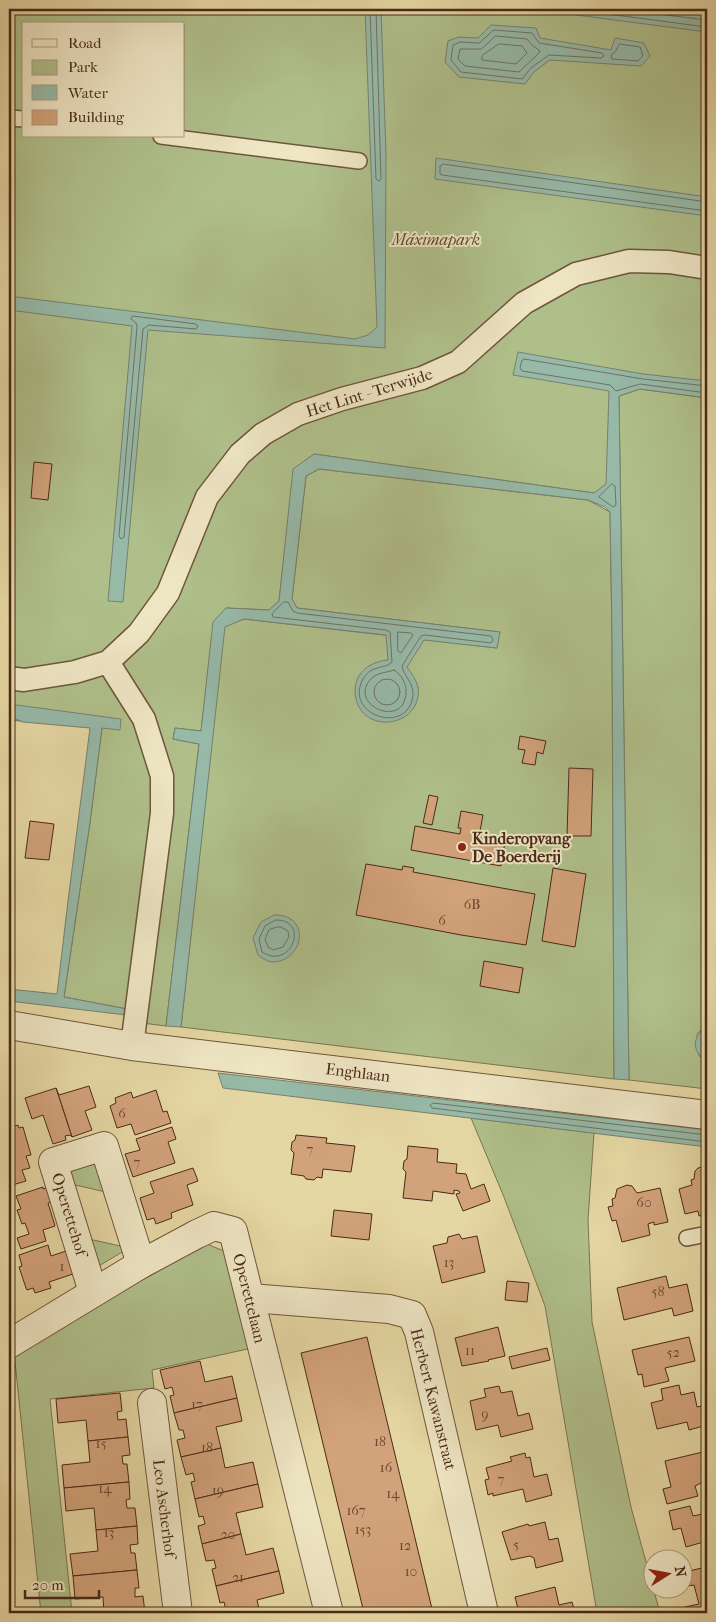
<svg xmlns="http://www.w3.org/2000/svg" width="716" height="1622" font-family="'IM FELL French Canon',serif">
<rect width="100%" height="100%" fill="#e5d7a3"/>
<filter id="stains"><feTurbulence type="fractalNoise" baseFrequency=".004" numOctaves="4"/><feColorMatrix values="0 0 0 0 .2 0 0 0 0 .09 0 0 0 0 .02 0 0 0 .5 -.17"/></filter>
<radialGradient id="worn" r=".72"><stop offset=".6" stop-color="#630" stop-opacity="0"/><stop offset="1" stop-color="#630" stop-opacity=".3"/></radialGradient>
<g fill="#afbf8a" stroke="#7c7452" fill-rule="evenodd">
<path d="M9,9H707V393L615,384L612,486L594,493L314,454L294,469L279,601L269,610L226,608L214,622L201,731L175,728L173,739L199,744L166,1026L142,1023L127,1009L64,997L90,822L102,728L9,720ZM24,24H184V136H24Z"/>
<path d="M640,389L707,398V1025L697,1034L699,1056L707,1061V1089L629,1080L619,396Z"/>
<path d="M319,469L588,500L610,512L612,636L614,1079L181,1027L224,627L244,619L497,648L499,632L297,608L292,599L306,476Z"/>
<path d="M471,1118L594,1133L588,1220L592,1322L631,1507L660,1613H597L545,1306L504,1197Z"/>
<path d="M98,1158L110,1193L71,1184L65,1169Z"/>
<path d="M89,1239L129,1248L97,1267Z"/>
<path d="M207,1244L231,1254L252,1348L152,1370L154,1388L50,1399L72,1613H41L14,1352Z"/>
</g>
<g fill="#96b9a8" stroke="#77806f">
<path d="M365,9H381L386,154L385,348L148,330L123,602L108,601L132,326L9,310V296L355,339L368,335L377,327Z"/>
<path d="M530,9H707V32Z"/>
<path d="M491,25L536,28L540,38L611,50L615,38L644,43L650,56L641,66L550,60L534,72L525,84L459,77L445,62L448,41L459,37L478,38Z"/>
<path d="M436,158L707,197V216L435,179Z"/>
<path d="M518,352L643,374L707,381V398L640,389L619,396L629,1080L614,1079L612,636L610,512L605,507L588,500L319,469L306,476L292,599L297,608L500,632L497,648L424,640L407,667C411,673 416,679 418,687C423,726 365,736 356,699C354,691 355,683 359,676C365,666 376,661 388,660L386,635L244,619L225,627L181,1027L166,1026L199,744L173,739L175,728L201,731L213,622L226,608L269,610L279,601L293,469L314,454L594,493L606,484L609,391L513,375Z"/>
<path d="M9,704L121,719L120,730L102,728L90,822L64,997L127,1009L126,1015L9,1001V989L57,994L68,901L90,728L23,722L9,716Z"/>
<path d="M274,915C312,914 304,962 272,962C268,962 262,958 258,955L253,938L261,922Z"/>
<path d="M707,1025V1061C690,1050 693,1037 707,1025Z"/>
<path d="M218,1073L707,1130V1147L223,1088Z"/>
</g>
<g fill="none" stroke-linecap="round" stroke-linejoin="round">
<g stroke="#707261" stroke-width="1">
<path d="M370,9L376,179L379,181L381,179L376,9"/>
<path d="M569,9L707,27"/>
<path d="M617,9L707,20"/>
<path d="M494,30L532,33L539,43L602,53L604,56L601,58L549,55L531,68L522,79L461,72L451,60L453,45L460,42L479,43Z"/>
<path d="M496,36L527,39L533,46L539,50L540,52L519,72L465,66L458,59L460,49H481Z"/>
<path d="M499,44L522,46L527,53L516,64L482,60V56Z"/>
<path d="M620,44L640,47L643,56L638,61L612,59L611,55L615,52Z"/>
<path d="M707,202L443,164L440,166V174L442,175L707,211"/>
<path d="M133,316L196,324L198,326L196,329L149,325L143,329L124,537L121,539L119,536L137,327L136,323L131,319Z"/>
<path d="M707,386L643,379L524,359L522,360L520,368L522,371L610,385L616,391L640,384L707,393"/>
<path d="M612,484L615,486L616,505L613,507L599,497Z"/>
<path d="M284,602H288L293,611L297,613L491,636L493,640L491,643L425,635L421,636L402,666C404,677 414,683 413,695C409,736 343,716 363,679C372,664 384,670 392,662L390,632L386,630L273,617L272,614Z"/>
<path d="M398,632L411,633L413,635L401,653L398,651Z"/>
<path d="M394,670C400,673 407,684 406,692C405,731 345,704 372,678C379,672 386,673 394,670Z"/>
<circle cx="387" cy="692" r="13"/>
<path d="M276,920C310,919 292,971 262,952L259,939L265,926Z"/>
<path d="M277,927H281L288,931L289,937L283,947L273,950L268,947L265,939L269,930Z"/>
<path d="M707,1135L433,1103L430,1105L432,1108L707,1142"/>
</g>
</g>
<g fill="#d2a27a" stroke="#492a1a">
<path d="M34,462L52,464L48,500L31,498Z"/>
<path d="M520,736L546,741L543,754L537,752L535,765L522,763L525,750L518,749Z"/>
<path d="M569,768L593,769L591,836H567Z"/>
<path d="M429,795L438,797L432,825L423,823Z"/>
<path d="M461,811L483,815L480,831H476L475,837L505,842L501,866L411,850L415,826L460,834L461,828H458Z"/>
<path d="M30,821L54,824L49,860L25,858Z"/>
<path d="M366,864L402,870L403,866L414,868L413,872L535,894L526,945L461,935L356,915Z"/>
<path d="M553,868L586,874L575,947L542,941Z"/>
<path d="M484,961L523,968L519,993L480,986Z"/>
<path d="M89,1086L96,1107L85,1111L92,1130L72,1137L56,1088L59,1095Z"/>
<path d="M56,1088L72,1137L70,1135L65,1136L66,1140L53,1144L43,1115L32,1119L25,1098Z"/>
<path d="M156,1090L163,1112L167,1111L171,1123L135,1135L131,1124L117,1128L110,1106L116,1103L115,1098L131,1092L133,1098Z"/>
<path d="M18,1125L19,1128L23,1127L31,1155L26,1156L30,1168L22,1170L26,1181L9,1186V1128Z"/>
<path d="M172,1127L176,1139L168,1142L175,1163L133,1177L125,1154L140,1150L136,1139Z"/>
<path d="M296,1135L327,1138L326,1143L355,1146L351,1172L323,1169L322,1178L317,1177L314,1180L306,1179L304,1176L291,1174L294,1153L291,1150L292,1142L295,1140Z"/>
<path d="M408,1146L438,1149L437,1162L457,1164L456,1173L466,1174L471,1189L484,1184L490,1201L463,1211L456,1194L460,1193L459,1191L454,1190V1194L433,1191L432,1201L403,1198L406,1172L403,1169L404,1161L407,1159Z"/>
<path d="M706,1166H707V1214L699,1216L698,1211L685,1214L679,1189L692,1185L691,1180L694,1179L695,1171L698,1168Z"/>
<path d="M193,1168L198,1181L187,1185L193,1205L171,1213L172,1218L156,1224L154,1218L147,1220L140,1198L154,1193L150,1182Z"/>
<path d="M627,1185L632,1186L637,1193L660,1188L668,1222L654,1225V1222L648,1224L650,1235L622,1242L616,1220L612,1221L608,1207L613,1206L612,1199L615,1198L617,1189Z"/>
<path d="M43,1187V1189L47,1188L52,1202L48,1203L55,1226L43,1230L46,1241L21,1249L17,1238L29,1234L25,1223L22,1224L17,1210L21,1209L16,1196Z"/>
<path d="M334,1210L372,1214L369,1240L331,1236Z"/>
<path d="M459,1234L462,1239L477,1236L485,1272L442,1283L433,1246L447,1243L448,1237Z"/>
<path d="M48,1245L51,1256L66,1251L73,1274L49,1282L51,1288L35,1293L33,1288L27,1290L26,1288L19,1267L22,1266L19,1255Z"/>
<path d="M666,1276L669,1288L687,1284L693,1311L674,1316L672,1308L624,1320L617,1288Z"/>
<path d="M507,1281L529,1283L527,1302L505,1300Z"/>
<path d="M498,1327L505,1356L488,1360L489,1361L462,1366L455,1338Z"/>
<path d="M367,1337L373,1363L433,1613H364L301,1353Z"/>
<path d="M689,1337L695,1361L665,1368L669,1381L644,1387L642,1374L638,1375L632,1350Z"/>
<path d="M547,1348L550,1360L512,1369L509,1357Z"/>
<path d="M200,1361L205,1382L232,1376L237,1398L174,1413L170,1396L174,1395L172,1387L165,1389L160,1370Z"/>
<path d="M679,1385L681,1395L694,1392L697,1407L707,1405V1425L689,1430L687,1422L657,1429L651,1403L663,1400L661,1389Z"/>
<path d="M499,1386L501,1393L512,1391L518,1416L529,1413L533,1429L501,1437L498,1425L476,1430L470,1401L486,1397L484,1389Z"/>
<path d="M120,1393L122,1411L117,1412L118,1420L126,1419L128,1437L88,1441L86,1420L58,1423L56,1399Z"/>
<path d="M237,1398L242,1421L216,1427L221,1448L181,1457L177,1440L185,1438L183,1430H179L174,1413Z"/>
<path d="M128,1437L130,1455L122,1456L123,1464H127L129,1482L64,1488L62,1465L90,1462L88,1441Z"/>
<path d="M221,1448L225,1468L253,1462L258,1484L195,1499L191,1482L195,1481L193,1473L186,1475L181,1457Z"/>
<path d="M707,1451V1480L695,1486L698,1496L667,1504L663,1489L671,1487L665,1461Z"/>
<path d="M525,1453L526,1458L530,1457L534,1477L547,1474L552,1495L526,1502L523,1489L493,1496V1493L488,1495L485,1480L489,1479L486,1468L512,1461L510,1457Z"/>
<path d="M129,1482L130,1499L126,1500L127,1508H135L137,1526L96,1530L94,1508L66,1511L64,1488Z"/>
<path d="M258,1484L263,1507L236,1513L241,1534L202,1544L198,1526L205,1524L203,1516L199,1517L195,1499Z"/>
<path d="M690,1506L693,1516L707,1513V1541L686,1547L681,1528L673,1530L669,1511Z"/>
<path d="M545,1522L549,1540L558,1538L563,1561L536,1568L534,1558L530,1556L511,1560L502,1532L528,1524L529,1526Z"/>
<path d="M137,1526L138,1544L130,1545L131,1553H135L137,1570L73,1576L70,1554L98,1551L96,1530Z"/>
<path d="M241,1534L246,1555L273,1548L279,1571L216,1586L212,1569L216,1568L214,1560L206,1561L202,1544Z"/>
<path d="M706,1567L707,1574V1613H686L685,1607L699,1604L694,1585L688,1586L685,1572Z"/>
<path d="M137,1570L139,1588H135V1597L143,1596L145,1613H104L103,1597L75,1599L73,1576Z"/>
<path d="M279,1571L284,1593L257,1600L260,1613H219L226,1610L224,1602L220,1603L216,1586Z"/>
<path d="M555,1587L559,1605L572,1602L575,1613H519L515,1597Z"/>
</g>
<g fill="none" stroke-linecap="round" stroke-linejoin="round">
<g stroke="#70553c" stroke-width="18">
<g id="service">
<path d="M9,118L24,119"/>
<path d="M161,136L359,161"/>
<path d="M687,1238L707,1234"/>
</g>
</g>
<g stroke="#70553c" stroke-width="25">
<g id="pedestrian">
<path d="M108,662L144,719L162,776V813L132,1046"/>
<path d="M9,678L24,680L75,672L108,662L139,633L168,593L207,497L240,454L263,434L298,414L342,399L422,378L458,362L524,303L576,274L629,261L669,262L707,268"/>
</g>
</g>
<g stroke="#70553c" stroke-width="30">
<g id="minor">
<path d="M9,1025L132,1046L707,1115"/>
<path d="M93,1292L53,1162L104,1146L141,1264"/>
<path d="M251,1298L389,1309L412,1315L419,1332L484,1613"/>
<path d="M9,1344L141,1264L197,1234L214,1226L233,1231L329,1613"/>
<path d="M152,1403L178,1613"/>
</g>
</g>
<use href="#service" stroke="#eee5c3" stroke-width="15"/>
<use href="#pedestrian" stroke="#eee5c3" stroke-width="22"/>
<use href="#minor" stroke="#eee5c3" stroke-width="28"/>
</g>
<circle fill="#8f2418" stroke="#eee5c3" stroke-width="2" cx="462" cy="847" r="5"/>
<g text-anchor="middle" stroke-width="4" stroke-linejoin="round" paint-order="stroke">
<g font-size="14" fill="#6b4832">
<text x="472" y="909">6B</text>
<text x="442" y="925">6</text>
<text x="122" y="1118">6</text>
<text x="310" y="1154">7</text>
<text x="137" y="1167">7</text>
<text x="644" y="1207">60</text>
<text x="449" y="1267">13</text>
<text x="62" y="1271">1</text>
<text x="658" y="1296">58</text>
<text x="470" y="1355">11</text>
<text x="673" y="1357">52</text>
<text x="197" y="1409">17</text>
<text x="485" y="1419">9</text>
<text x="380" y="1446">18</text>
<text x="101" y="1448">15</text>
<text x="207" y="1452">18</text>
<text x="386" y="1472">16</text>
<text x="501" y="1484">7</text>
<text x="105" y="1493">14</text>
<text x="218" y="1495">19</text>
<text x="393" y="1498">14</text>
<text x="356" y="1515">167</text>
<text x="363" y="1534">153</text>
<text x="109" y="1537">13</text>
<text x="228" y="1539">20</text>
<text x="516" y="1549">5</text>
<text x="405" y="1550">12</text>
<text x="411" y="1576">10</text>
<text x="238" y="1582">21</text>
</g>
<g font-size="16" font-style="italic" fill="#5d4830" stroke="#eee5c3">
<text x="436" y="245">Máximapark</text>
</g>
<g font-size="16" fill="#492a1a" stroke="#eee5c3">
<text transform="translate(369 392) rotate(-17)" y="6">Het Lint - Terwijde</text>
<text transform="translate(358 1072) rotate(7)" y="6">Enghlaan</text>
<text transform="translate(70 1214) rotate(73)" y="6">Operettehof</text>
<text transform="translate(250 1298) rotate(76)" y="6">Operettelaan</text>
<text transform="translate(434 1399) rotate(76)" y="6">Herbert Kawanstraat</text>
<text transform="translate(165 1508) rotate(83)" y="6">Leo Ascherhof</text>
</g>
<g font-size="16" font-weight="bold" fill="#492a1a" stroke="#eee5c3" text-anchor="start">
<text x="472" y="844">Kinderopvang<tspan x="472" dy="18">De Boerderij</tspan></text>
</g>
</g>
<rect width="716" height="1622" fill="none" stroke="#e5d7a3" stroke-width="30"/>
<rect x="10" y="10" width="696" height="1602" fill="none" stroke="#492a1a" stroke-width="2.5"/>
<rect x="15" y="15" width="686" height="1592" fill="none" stroke="#492a1a"/>
<rect x="22" y="22" width="162" height="115" fill="#eee5c3" stroke="#ac9a7f"/>
<rect x="32" y="39" width="25" height="8" fill="#eee5c3" stroke="#ac9a7f"/>
<text x="68" y="48" font-size="15" fill="#492a1a">Road</text>
<rect x="32" y="60" width="25" height="15" fill="#afbf8a" stroke="#ac9a7f"/>
<text x="68" y="72" font-size="15" fill="#492a1a">Park</text>
<rect x="32" y="85" width="25" height="15" fill="#96b9a8" stroke="#ac9a7f"/>
<text x="68" y="98" font-size="15" fill="#492a1a">Water</text>
<rect x="32" y="110" width="25" height="15" fill="#d2a27a" stroke="#ac9a7f"/>
<text x="68" y="122" font-size="15" fill="#492a1a">Building</text>
<g transform="translate(668 1574) rotate(79)"><circle r="24" fill="#eee5c3" stroke="#ac9a7f"/>
<path d="M0-4L9 19L0 12L-9 19Z" fill="#8f2418"/>
<text y="-8" font-size="14" font-weight="bold" text-anchor="middle" fill="#492a1a">N</text>
</g>
<path d="M25 1590v8h74v-8" fill="none" stroke="#492a1a" stroke-width="2.5"/>
<text x="32" y="1590" font-size="15" fill="#492a1a" stroke="#eee5c3" stroke-width="4" paint-order="stroke">20 m</text>
<rect width="100%" height="100%" filter="url(#stains)"/>
<rect width="100%" height="100%" fill="url(#worn)"/>
</svg>
